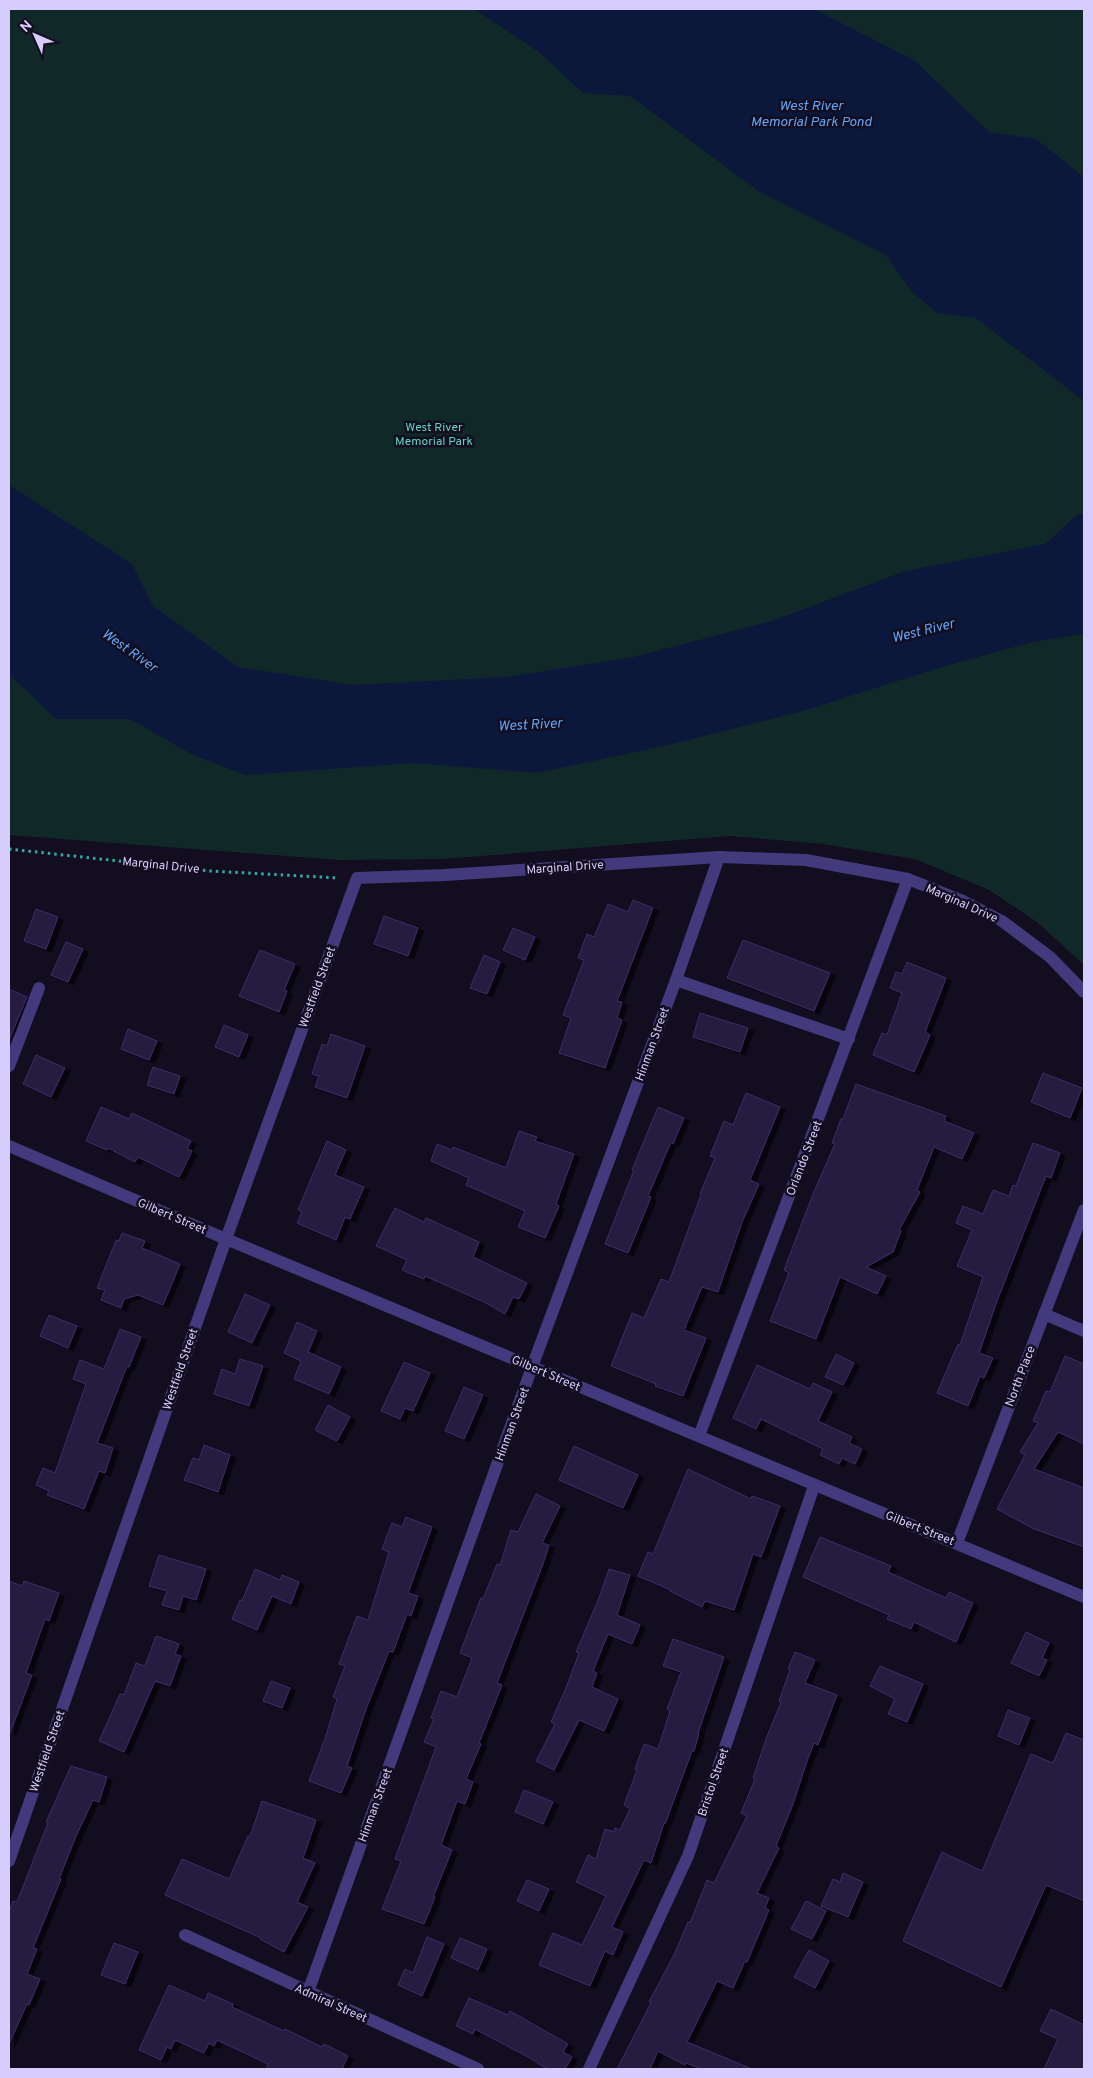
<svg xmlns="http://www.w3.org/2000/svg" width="1093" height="2078" font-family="Overpass,sans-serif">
<defs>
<filter id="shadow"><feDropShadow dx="5.5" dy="3" stdDeviation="0" flood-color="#0009"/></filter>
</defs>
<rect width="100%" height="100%" fill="#120d1f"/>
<path fill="#112829" d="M9,9H1084V965L1037,922L989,890L915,859L823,844L730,836L443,859L338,860L9,835Z"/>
<g fill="#0b183b">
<path d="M474,9H814L915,61L989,132L1036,139L1084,177V401L976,318L937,313L912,292L886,255L760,192L630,96L583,93L540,53Z"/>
<path d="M9,485L132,564L153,606L238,667L353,685L507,677L634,657L772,621L905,571L1045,544L1078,514H1084V634L1033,642L938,668L810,709L677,743L537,773L414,763L246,775L193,755L130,719H56L9,674Z"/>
</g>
<g fill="#251a3f" stroke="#3e2d6a" filter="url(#shadow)">
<path d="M633,900L653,908L617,1001L622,1002L617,1018L622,1020L605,1068L559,1053L571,1018L563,1015L584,960L578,958L587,934L594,937L608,904L628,912Z"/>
<path d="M36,909L58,917L46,949L24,941Z"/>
<path d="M384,916L418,928L408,956L374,944Z"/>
<path d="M513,928L535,937L525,960L503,950Z"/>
<path d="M743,940L830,973L814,1011L727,978Z"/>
<path d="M66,942L83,949L68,982L51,975Z"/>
<path d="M260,950L295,964L284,990L287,991L279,1012L239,996Z"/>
<path d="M484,955L500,962L487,994L470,988Z"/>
<path d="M907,962L946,978L925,1032L930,1035L914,1072L873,1055L882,1033L887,1035L902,993L890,988L896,972L902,974Z"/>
<path d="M9,989L27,997L9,1040Z"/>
<path d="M700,1013L748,1028L740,1052L693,1037Z"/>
<path d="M224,1025L248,1035L239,1057L215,1047Z"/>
<path d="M128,1029L157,1041L149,1060L121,1049Z"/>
<path d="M331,1034L365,1046L347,1098L315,1087L319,1076L312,1074L322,1044L327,1046Z"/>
<path d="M36,1055L65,1068L51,1097L23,1084Z"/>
<path d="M153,1067L180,1076L174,1094L147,1085Z"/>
<path d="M1043,1073L1082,1088L1070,1118L1031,1102Z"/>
<path d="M856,1084L946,1116L944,1121L974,1133L962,1159L934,1147L917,1190L920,1192L899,1230L901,1231L893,1252L866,1267L886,1276L877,1294L840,1277L816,1339L770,1321L789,1273L784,1270L813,1194L835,1144L832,1143L841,1119H843Z"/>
<path d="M746,1093L780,1107L750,1180L759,1184L742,1222L718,1292L702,1287L684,1330L706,1338L683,1396L655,1386L656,1384L611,1366L632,1313L644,1318L661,1279L669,1282L701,1195L700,1194L715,1158L710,1156L724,1121L733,1125Z"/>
<path d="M101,1107L129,1119L132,1113L191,1141L187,1149L192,1151L179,1177L138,1157L135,1162L108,1148L107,1150L86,1141Z"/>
<path d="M658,1107L684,1118L673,1144L671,1142L648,1196L651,1197L628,1253L605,1244L634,1170H632Z"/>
<path d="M519,1131L537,1137L535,1141L574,1154L556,1204L559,1206L545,1238L518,1227L525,1211L466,1185L469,1178L431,1161L437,1144L452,1150L453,1147L506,1168Z"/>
<path d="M327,1141L346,1150L335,1175L364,1187L350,1219L345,1217L336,1240L297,1223L302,1212L298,1210Z"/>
<path d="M1033,1143L1060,1153L1051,1178L1046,1176L997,1301L979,1353L993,1358L984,1378L980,1376L968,1406L937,1393L958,1344L960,1345L983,1277L957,1266L972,1230L956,1223L963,1206L983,1214L993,1190L1009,1196L1013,1185L1016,1186Z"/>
<path d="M395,1208L424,1222L426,1218L479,1242L473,1257L527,1283L519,1299L513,1297L505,1314L486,1303L425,1276L424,1279L402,1270L407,1260L376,1246Z"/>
<path d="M122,1233L145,1241L142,1248L180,1264L163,1305L138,1295L124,1299L121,1308L101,1300L105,1290L97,1288L116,1240L119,1241Z"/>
<path d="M245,1294L270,1305L252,1343L228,1332Z"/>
<path d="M49,1315L77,1326L68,1348L40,1336Z"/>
<path d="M297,1322L317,1331L308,1352L341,1367L329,1394L294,1379L301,1361L284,1353Z"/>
<path d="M120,1329L141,1337L129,1367L127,1366L97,1443L113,1448L105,1473L99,1471L84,1509L47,1495L49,1491L36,1485L43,1468L55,1473L86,1384L73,1379L80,1360L104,1369Z"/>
<path d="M836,1354L854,1363L843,1385L825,1377Z"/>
<path d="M1065,1356L1084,1364V1444L1058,1432L1034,1469L1084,1488V1547L1034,1529L997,1509L1025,1455L1020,1452L1038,1423L1033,1421L1046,1391L1050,1392Z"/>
<path d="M240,1359L263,1366L249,1406L214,1394L222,1369L235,1374Z"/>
<path d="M404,1362L430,1373L413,1411L405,1408L400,1419L381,1411Z"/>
<path d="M757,1365L810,1389L813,1383L832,1392L818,1421L852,1437L849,1443L862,1449L855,1464L842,1458L839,1464L820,1455L823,1449L761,1419L756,1429L733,1418Z"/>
<path d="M464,1387L483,1395L464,1439L445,1431Z"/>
<path d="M328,1405L350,1417L337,1441L315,1430Z"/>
<path d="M204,1445L230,1455L218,1492L184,1480L193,1458L199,1460Z"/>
<path d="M574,1446L638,1475L623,1508L559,1480Z"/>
<path d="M688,1469L751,1499L752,1496L780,1506L761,1557L753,1554L734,1610L705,1601L702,1607L670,1591L671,1590L638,1576L648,1552L653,1554Z"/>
<path d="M536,1494L560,1506L542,1543L549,1545L543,1564L497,1683L502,1685L479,1743L481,1744L466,1779L473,1782L465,1804L457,1801L441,1845L452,1850L433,1897H435L424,1924L382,1909L401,1861L395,1859L436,1747L424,1742L434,1719L431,1718L441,1691L457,1697L472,1658L460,1653L481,1598L483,1599L497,1564L500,1565L511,1530L518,1532Z"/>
<path d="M406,1517L432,1527L408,1593L418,1596L411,1616L407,1614L393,1652L389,1651L366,1709L347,1766L352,1768L341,1793L309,1781L326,1736L337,1699L333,1697L345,1666L339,1664L357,1616L368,1620L389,1552L382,1549L392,1523L402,1527Z"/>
<path d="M820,1537L891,1566L888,1572L946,1598L949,1592L973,1603L956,1642L914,1622L911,1629L887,1619L889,1615L803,1577Z"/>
<path d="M159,1555L206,1569L196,1600L183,1596L179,1610L162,1605L167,1591L149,1586Z"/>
<path d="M255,1569L280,1580L282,1575L299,1582L291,1604L272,1596L257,1630L232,1619L240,1600L242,1601Z"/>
<path d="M609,1569L630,1575L617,1615L640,1625L632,1644L608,1634L593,1671L597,1673L592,1687L618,1699L604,1731L579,1720L554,1770L536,1761L555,1724L551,1722L566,1688L579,1653L576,1652L599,1598Z"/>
<path d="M9,1581L22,1586L24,1581L59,1593L49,1621L45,1619L26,1673L32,1675L10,1733L9,1732Z"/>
<path d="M1026,1632L1049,1643L1042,1658L1047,1660L1039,1676L1011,1663Z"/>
<path d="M156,1636L179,1644L175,1654L181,1656L170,1686L155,1681L124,1752L99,1741L120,1694L124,1695L136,1663L145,1666Z"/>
<path d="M673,1639L724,1657L698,1733H699L694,1751H692L665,1824L664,1823L651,1863L644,1860L612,1927L623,1932L613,1955L605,1951L590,1986L539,1965L553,1933L582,1945L606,1896L576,1882L588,1855L596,1859L605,1829L614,1832L615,1828L620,1830L630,1809L624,1805L637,1770L635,1769L644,1744L658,1749L670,1711L667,1709L681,1672L663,1666Z"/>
<path d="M795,1652L815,1660L805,1683L837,1695L818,1745L814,1743L807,1761L793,1804L776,1846L779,1848L757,1893L769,1898L765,1908L769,1910L747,1962L745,1961L733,1988L717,1981L687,2042L752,2069H702L686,2063L685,2065L658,2051L650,2069H617L651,2003L649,2002L674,1955L688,1922L690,1923L707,1880L714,1883L747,1816L741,1813L755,1779L753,1778L766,1739L781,1702L779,1701L790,1670L788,1669Z"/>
<path d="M880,1666L923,1684L907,1722L888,1714L895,1699L870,1686Z"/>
<path d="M271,1681L290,1688L282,1708L263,1701Z"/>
<path d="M1008,1710L1030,1718L1019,1745L998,1736Z"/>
<path d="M1066,1733L1084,1740V1901L1046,1885L1001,1987L903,1941L942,1852L982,1871L1031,1754L1053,1763Z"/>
<path d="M71,1766L107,1777L99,1802L93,1800L76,1836L59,1879H61L33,1948L37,1949L27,1974L40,1979L29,2005L27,2004L9,2044V1912L13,1901L17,1902L48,1823L46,1822Z"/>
<path d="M524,1790L553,1802L543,1824L515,1812Z"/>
<path d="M262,1801L316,1820L303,1858L315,1863L297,1902L308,1907L284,1952L260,1939L261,1938L165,1895L182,1859L229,1879L248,1836L250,1837Z"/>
<path d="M843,1873L863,1882L848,1917L821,1906L833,1879L840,1882Z"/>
<path d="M527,1880L549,1889L539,1911L517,1901Z"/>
<path d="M806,1901L826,1911L812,1939L791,1929Z"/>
<path d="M427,1937L444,1944L422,1996L398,1985L405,1969L413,1973Z"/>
<path d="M460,1938L487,1949L478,1970L451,1958Z"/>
<path d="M114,1943L138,1952L125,1984L101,1975Z"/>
<path d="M809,1950L829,1961L815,1988L794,1977Z"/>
<path d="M169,1985L205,2001L208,1993L233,2004L232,2007L284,2031L285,2029L322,2047L324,2044L348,2056L342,2069H266L268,2064L217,2040L214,2046L209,2043L204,2053L175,2040L171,2049L167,2047L161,2060L139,2050Z"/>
<path d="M469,1998L508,2015L510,2011L568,2044L563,2052L572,2057L565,2069H547L530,2058L475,2029L473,2034L456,2026Z"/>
<path d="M1051,2009L1084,2025V2069H1044L1058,2039L1040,2031Z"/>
</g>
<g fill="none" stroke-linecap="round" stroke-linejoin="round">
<path stroke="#32aaac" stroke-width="3" stroke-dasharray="2.5 4" stroke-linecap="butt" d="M9,849L210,871L339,878"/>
<g stroke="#423a7c" stroke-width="12">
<path d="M676,980L849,1039"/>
<path d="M9,1066L39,988"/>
<path d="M9,1146L226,1239L1084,1597"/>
<path d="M1044,1314L1084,1331"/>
<path d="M699,1436L908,879"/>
<path d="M957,1543L1084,1210"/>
<path d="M9,1861L226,1239L357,878L445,875L719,857L806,860L908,879L963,901L1002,921L1050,957L1084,992"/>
<path d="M185,1935L478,2069"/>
<path d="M308,1992L532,1367L676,980L719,857"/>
<path d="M589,2069L688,1856L814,1486"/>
</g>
</g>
<g text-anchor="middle" stroke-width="5" stroke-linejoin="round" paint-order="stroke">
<g font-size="12" fill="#5ddac4" stroke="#120d1f">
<text x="434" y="431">West River<tspan x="434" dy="14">Memorial Park</tspan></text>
</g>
<g font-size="12" fill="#d6cdfd" stroke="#120d1f">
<text transform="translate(161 865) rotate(6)" y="4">Marginal Drive</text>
<text transform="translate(565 867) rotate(-4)" y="4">Marginal Drive</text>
<text transform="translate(962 903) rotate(24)" y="4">Marginal Drive</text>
<text transform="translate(317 987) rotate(-70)" y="4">Westfield Street</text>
<text transform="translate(652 1044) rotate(-70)" y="4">Hinman Street</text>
<text transform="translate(804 1158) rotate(-69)" y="4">Orlando Street</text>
<text transform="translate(172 1216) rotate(23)" y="4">Gilbert Street</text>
<text transform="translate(180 1369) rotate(-71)" y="4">Westfield Street</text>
<text transform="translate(546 1373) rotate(23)" y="4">Gilbert Street</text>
<text transform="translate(1020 1376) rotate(-69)" y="4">North Place</text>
<text transform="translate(512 1424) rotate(-70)" y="4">Hinman Street</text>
<text transform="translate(920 1528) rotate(22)" y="4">Gilbert Street</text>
<text transform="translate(47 1751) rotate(-71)" y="4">Westfield Street</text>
<text transform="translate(713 1782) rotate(-71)" y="4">Bristol Street</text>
<text transform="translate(375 1805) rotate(-70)" y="4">Hinman Street</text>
<text transform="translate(331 2003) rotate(24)" y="4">Admiral Street</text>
</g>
<g font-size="14" font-style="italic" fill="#5fa6f9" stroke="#120d1f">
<text x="811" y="110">West River<tspan x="811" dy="16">Memorial Park Pond</tspan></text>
<text transform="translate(923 630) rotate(-14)" y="5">West River</text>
<text transform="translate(130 650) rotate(35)" y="5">West River</text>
<text transform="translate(530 724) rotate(-3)" y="5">West River</text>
</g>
</g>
<rect width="1093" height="2078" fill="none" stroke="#d6cdfd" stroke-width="20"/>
<g transform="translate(35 35) rotate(315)" stroke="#120d1f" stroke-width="4" paint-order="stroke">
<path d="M0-4L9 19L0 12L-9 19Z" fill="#d6cdfd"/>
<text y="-8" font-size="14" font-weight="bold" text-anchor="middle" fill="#d6cdfd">N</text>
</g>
</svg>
